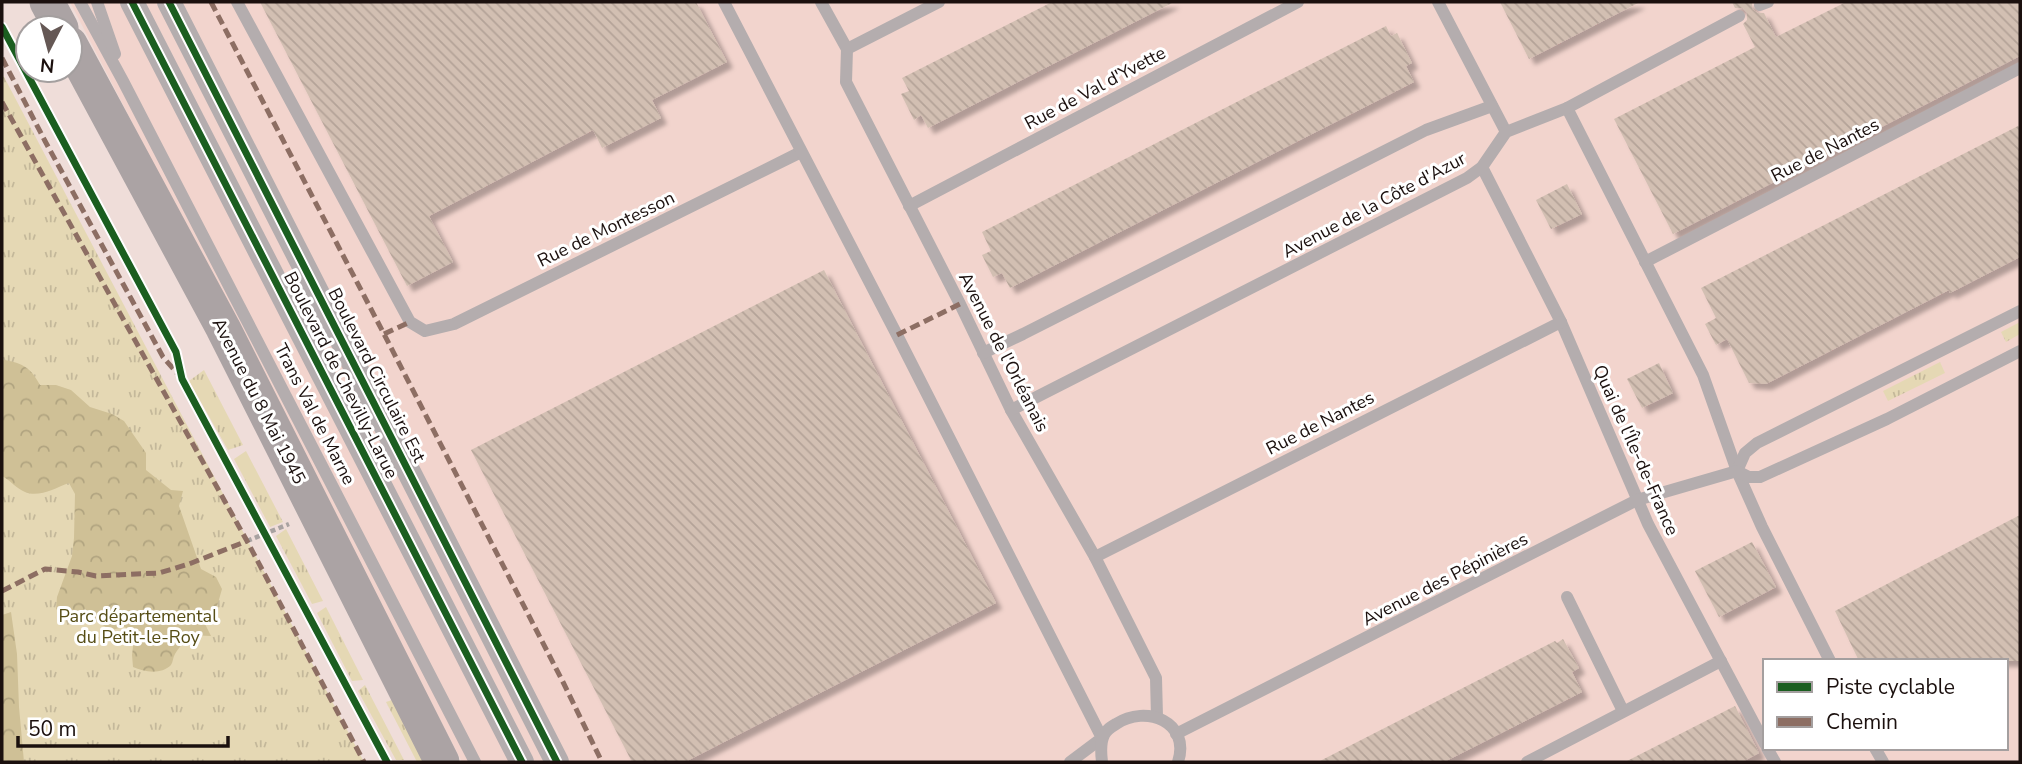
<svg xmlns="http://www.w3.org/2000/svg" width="2022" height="764" font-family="'Nunito Sans',sans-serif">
<defs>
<pattern id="grass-tufts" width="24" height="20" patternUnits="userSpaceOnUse" patternTransform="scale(1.75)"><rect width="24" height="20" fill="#e5d8b4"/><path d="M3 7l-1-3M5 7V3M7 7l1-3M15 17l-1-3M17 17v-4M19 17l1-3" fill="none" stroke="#c4b89a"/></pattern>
<pattern id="forest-crowns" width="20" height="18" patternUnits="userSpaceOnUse" patternTransform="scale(1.75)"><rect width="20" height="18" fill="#cfc096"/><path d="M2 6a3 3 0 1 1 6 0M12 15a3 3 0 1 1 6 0" fill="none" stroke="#b1a480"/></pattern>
<pattern id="building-back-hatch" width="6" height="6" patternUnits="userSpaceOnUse" patternTransform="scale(1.75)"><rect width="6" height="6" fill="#d2bfb2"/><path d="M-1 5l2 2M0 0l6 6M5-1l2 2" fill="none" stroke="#b4a398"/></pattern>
<filter id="shadow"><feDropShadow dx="6" dy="6" stdDeviation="2" flood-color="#0004"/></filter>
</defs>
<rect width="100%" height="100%" fill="#efddd9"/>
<path fill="#f2d4cd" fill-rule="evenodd" d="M70,2H2020V762H462ZM1765,661H2006V748H1765Z"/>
<g fill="url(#grass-tufts)">
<path d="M2,73L364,762H2Z"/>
<path d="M2020,322V334L2006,342L2001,332Z"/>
<path d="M1940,362L1945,373L1888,401L1883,391Z"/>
<path d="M204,370L243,445L228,450L189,381Z"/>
<path d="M246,451L283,522L270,527L234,459Z"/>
<path d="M286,529L323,601L312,604L276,536Z"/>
<path d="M326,607L363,680L352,681L317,613Z"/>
<path d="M365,685L404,760H396L358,691Z"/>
<path d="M395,699L428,762H417L386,702Z"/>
</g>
<g fill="url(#forest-crowns)">
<path d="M4,360C23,363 31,368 40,385H56L71,390L90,407L112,414L124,421L146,453V470L171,490L183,491L179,506L201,569L216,577L222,589L216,610L201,616L211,636L188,635C185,642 179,647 175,654C173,657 173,662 171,665C161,675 144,672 133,667L132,655L135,631L124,627L111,630L94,620L84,610L65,616L56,609L57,597L72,556L74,538L75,494L69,483C55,488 39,498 25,492C17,489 10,480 2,476V361Z"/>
<path d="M11,612L17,654L19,707L24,762H2V615Z"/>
</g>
<g fill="url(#building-back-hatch)" filter="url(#shadow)">
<path d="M260,2H696L727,62L652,100L661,118L602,148L593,130L429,216L453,262L407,286Z"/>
<path d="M1052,2H1174L928,128L921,115L914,120L901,94L909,91L902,78Z"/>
<path d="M1500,2H1640L1529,59Z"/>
<path d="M1732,2H1752V9L1758,13H1764L1776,37L1846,2H2020V56L1673,234L1614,119L1755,47L1743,24L1747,20V13L1743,8H1735Z"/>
<path d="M1386,26L1391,36L1397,33L1412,63L1406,66L1414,82L1010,288L1002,273L993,277L982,255L991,251L982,232Z"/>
<path d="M2020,125V257L1950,293L1949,290L1766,384L1749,383L1727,339L1716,345L1705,324L1716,318L1701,288Z"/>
<path d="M1567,184L1582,214L1551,229L1536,200Z"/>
<path d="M824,270L996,603L685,762H632L471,450Z"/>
<path d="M1659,363L1673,393L1642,408L1627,379Z"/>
<path d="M2020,515V661H1859L1835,611Z"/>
<path d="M1752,542L1776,587L1719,617L1695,571Z"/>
<path d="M1563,639L1579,668L1572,672L1582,692L1444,762H1318L1555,641L1557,643Z"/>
<path d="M1735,706L1759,753L1742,762H1625Z"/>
</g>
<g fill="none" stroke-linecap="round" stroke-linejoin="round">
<path stroke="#a8a2a1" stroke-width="4.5" stroke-dasharray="5 3.5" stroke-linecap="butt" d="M247,541L289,524"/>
<g stroke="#b4adae" stroke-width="12">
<path d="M80,2L123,81L475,762"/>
<path d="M97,2L115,54"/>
<path d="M237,2L410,322L425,331L454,324L801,152"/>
<path d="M724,2L897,335L1102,738L1070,762"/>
<path d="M821,2L847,49L846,82L960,304L1011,410L1095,557L1156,678L1157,717"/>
<path d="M1438,2L1506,132"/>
<path d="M1760,5L1768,2"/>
<path d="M847,49L939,2"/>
<path d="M1567,108L1703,375L1737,471L1762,527L1830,661"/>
<path d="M1482,167L1561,322L1648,524L1765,744"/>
<path d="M909,206L1298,2"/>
<path d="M1645,262L2020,68"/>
<path d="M983,353L1023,334L1426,130L1492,106"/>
<path d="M1011,410L1467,178L1482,167L1506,132L1567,108L1739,16"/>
<path d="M1737,471L1745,453L1757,443L2020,311"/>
<path d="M1095,557L1561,322"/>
<path d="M1567,597L1623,711"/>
<path d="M1176,734L1637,500L1737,471L1749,477H1760L1887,419L2020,351"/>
<path d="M1767,748L1775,762"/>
<path d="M1875,748L1883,762"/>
<path d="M1102,762C1101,754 1100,743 1104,735C1106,730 1111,727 1116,724C1146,704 1191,722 1178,762"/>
<path d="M1527,762L1721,661"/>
</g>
<g stroke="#b4adae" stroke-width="24">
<path d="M132,2L522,762"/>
<path d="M169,2L557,762"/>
</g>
<g stroke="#aba3a4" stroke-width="35">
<path d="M47,2L61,28"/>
<path d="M70,44L223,328L442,762"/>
</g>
<g stroke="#8d6e63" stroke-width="5" stroke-dasharray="10 5" stroke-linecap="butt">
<path d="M211,2L384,334L563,682L602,762"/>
<path d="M2,58L45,141L163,357L177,373"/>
<path d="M2,102L247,541L364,762"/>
<path d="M384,334L410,322"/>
<path d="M897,335L960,304"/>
<path d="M2,591L45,569L78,572L96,576L159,573L189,564L247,541"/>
</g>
<g stroke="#fff" stroke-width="11">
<g id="cycleway">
<path d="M132,2L522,762"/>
<path d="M169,2L557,762"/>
<path d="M2,27L176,352L182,379L387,762"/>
</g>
</g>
<use href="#cycleway" stroke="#1b5e20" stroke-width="7"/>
</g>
<g text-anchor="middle" stroke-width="6" stroke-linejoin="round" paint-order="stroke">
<g font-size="18" fill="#1b100e" stroke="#fff">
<text transform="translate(1095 88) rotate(-28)" y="6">Rue de Val d'Yvette</text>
<text transform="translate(1825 150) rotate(-27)" y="6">Rue de Nantes</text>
<text transform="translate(1374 205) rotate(-28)" y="6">Avenue de la Côte d'Azur</text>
<text transform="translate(606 229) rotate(-26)" y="6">Rue de Montesson</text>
<text transform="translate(1004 352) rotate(63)" y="6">Avenue de l'Orléanais</text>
<text transform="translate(341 375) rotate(63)" y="6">Boulevard de Chevilly-Larue</text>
<text transform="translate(377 375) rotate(63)" y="6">Boulevard Circulaire Est</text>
<text transform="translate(259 401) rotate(63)" y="6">Avenue du 8 Mai 1945</text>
<text transform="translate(315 414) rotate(63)" y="6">Trans Val de Marne</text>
<text transform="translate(1320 423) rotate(-27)" y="6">Rue de Nantes</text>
<text transform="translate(1636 450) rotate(66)" y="6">Quai de l'Île-de-France</text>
<text transform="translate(1445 579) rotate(-27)" y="6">Avenue des Pépinières</text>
</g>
<g font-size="18" fill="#564d15" stroke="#fff">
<text x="138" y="622">Parc départemental<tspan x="138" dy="21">du Petit-le-Roy</tspan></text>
</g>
</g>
<rect width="2022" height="764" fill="none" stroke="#1b100e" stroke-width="7"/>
<rect x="1763" y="659" width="245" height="91" fill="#ffffff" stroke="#a49f9f" stroke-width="2"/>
<rect x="1777" y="682" width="35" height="10" fill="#1b5e20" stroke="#a49f9f" stroke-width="2"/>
<text x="1826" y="694" font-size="21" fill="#1b100e">Piste cyclable</text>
<rect x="1777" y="717" width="35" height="10" fill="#8d6e63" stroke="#a49f9f" stroke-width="2"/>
<text x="1826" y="729" font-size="21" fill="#1b100e">Chemin</text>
<g transform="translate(49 49) rotate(186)"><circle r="33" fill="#ffffff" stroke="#a49f9f" stroke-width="2"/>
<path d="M0-5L12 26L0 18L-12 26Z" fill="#655855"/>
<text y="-10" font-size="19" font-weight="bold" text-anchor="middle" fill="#1b100e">N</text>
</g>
<path d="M18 736v10h210v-10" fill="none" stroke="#1b100e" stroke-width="3.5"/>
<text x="28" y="736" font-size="21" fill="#1b100e" stroke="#ffffff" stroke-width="5" paint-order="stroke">50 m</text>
</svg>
